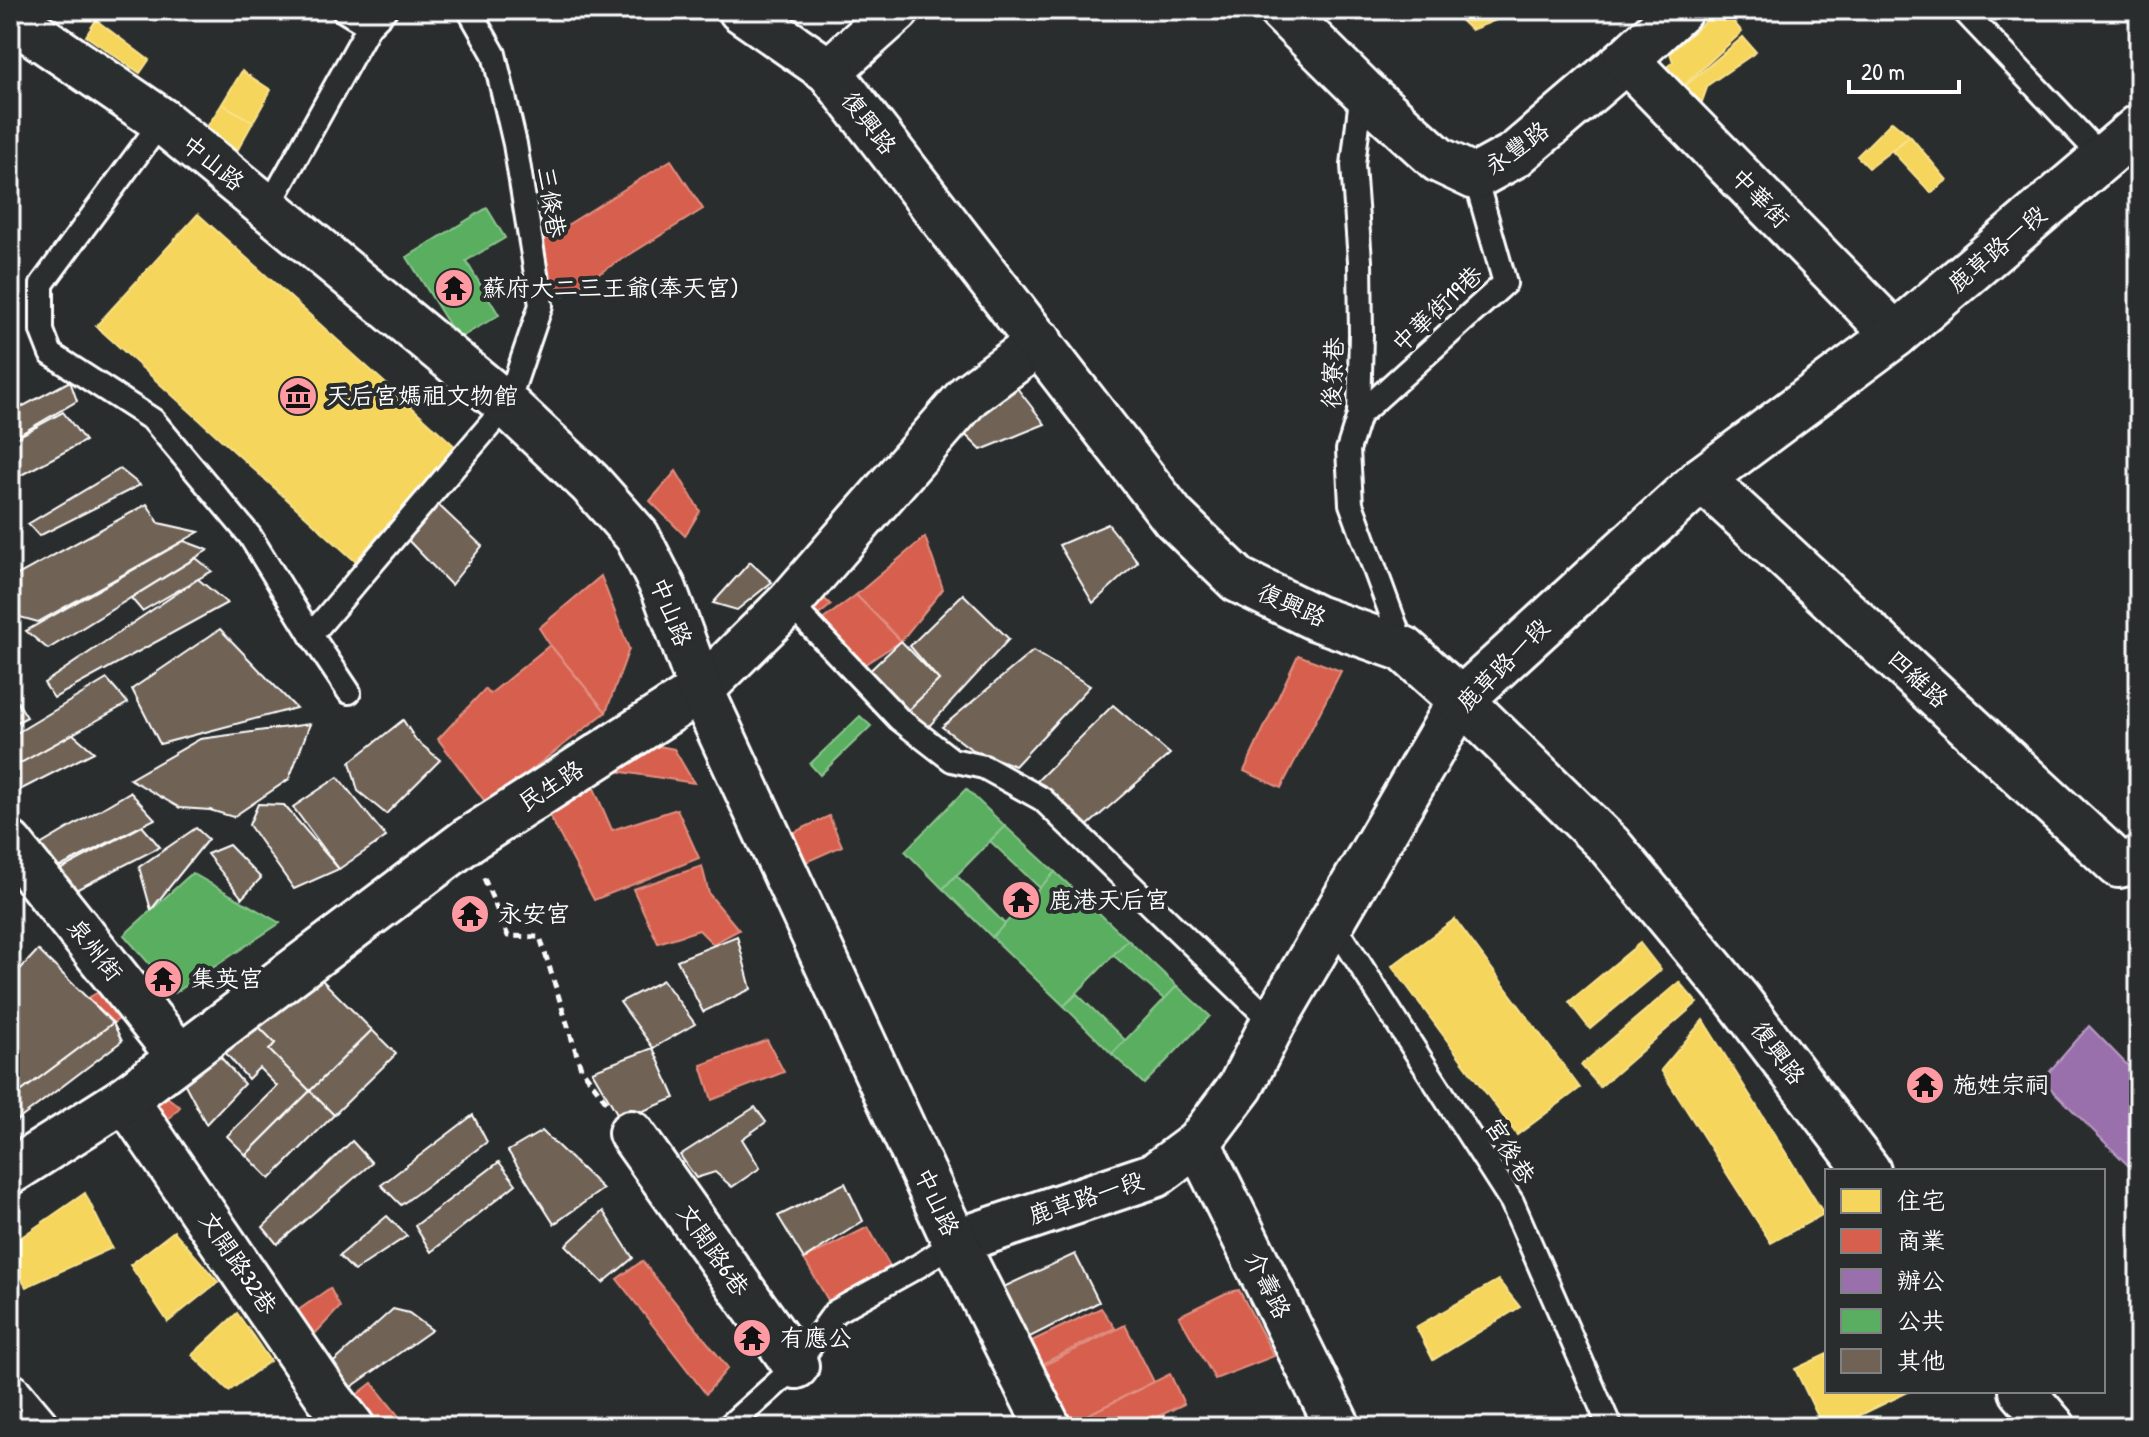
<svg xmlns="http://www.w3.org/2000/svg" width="2149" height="1437" font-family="'Patrick Hand','LXGW WenKai TC',sans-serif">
<rect width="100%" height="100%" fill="#2a2d2e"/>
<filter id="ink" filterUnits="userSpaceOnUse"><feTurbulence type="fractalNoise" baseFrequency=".0125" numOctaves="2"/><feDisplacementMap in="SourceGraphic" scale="16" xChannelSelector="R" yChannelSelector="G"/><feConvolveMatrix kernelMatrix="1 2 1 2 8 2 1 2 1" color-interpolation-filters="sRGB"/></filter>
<g filter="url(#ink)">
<g fill="#f6d55c" stroke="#f9e28d" stroke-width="2">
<path d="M1450,10H1487L1496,20L1471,30Z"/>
<path d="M1718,10H1724L1742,32L1666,102L1656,75L1673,62L1670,53Z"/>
<path d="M96,20L149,60L140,73L86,36Z"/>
<path d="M1743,37L1756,52L1708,85L1694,124L1666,102Z"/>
<path d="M242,71L271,90L253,122L222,104Z"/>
<path d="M222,104L253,122L237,151L207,127Z"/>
<path d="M1892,121L1910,136L1869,168L1857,156Z"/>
<path d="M1910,136L1947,180L1931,193L1892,151Z"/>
<path d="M198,214L457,448L355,561L96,326Z"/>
<path d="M1455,919L1580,1088L1517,1135L1392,966Z"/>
<path d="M1640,943L1661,970L1590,1029L1569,1002Z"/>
<path d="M1679,982L1697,1003L1600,1087L1581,1065Z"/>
<path d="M1703,1020L1824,1214L1771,1243L1661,1070Z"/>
<path d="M85,1193L112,1248L26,1287L10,1259V1245Z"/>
<path d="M174,1231L218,1282L168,1322L130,1265Z"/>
<path d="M1498,1280L1520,1307L1433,1360L1416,1327Z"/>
<path d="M237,1313L270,1361L229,1391L192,1355Z"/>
<path d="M1827,1354V1391H1910L1836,1427H1823L1795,1369Z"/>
<path d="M1983,1420L1990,1427H1967Z"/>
</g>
<g fill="#d6604d" stroke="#e29082" stroke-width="2">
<path d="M671,160L703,209L563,296L532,247Z"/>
<path d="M676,471L700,511L685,536L650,501Z"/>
<path d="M925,537L943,589L901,641L856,595Z"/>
<path d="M601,576L629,649L606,712L550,645L539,628Z"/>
<path d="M815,590L831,605L810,622L798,605Z"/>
<path d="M856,595L901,641L859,668L817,624Z"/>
<path d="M550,645L606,712L487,804L438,739L485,689L490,694Z"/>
<path d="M1298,655L1341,671L1281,788L1244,771Z"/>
<path d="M638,742L674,749L694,783L603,769Z"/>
<path d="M587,772L612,830L677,809L699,858L594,900L544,805Z"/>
<path d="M829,816L842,846L797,866L784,837Z"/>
<path d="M702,866L709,894L739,930L713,944L699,930L658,943L633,889Z"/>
<path d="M113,984L135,1009L113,1023L88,998Z"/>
<path d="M767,1040L784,1072L712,1100L701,1065Z"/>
<path d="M163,1094L180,1107L145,1145L139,1112Z"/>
<path d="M868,1227L900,1284L835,1312L804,1259Z"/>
<path d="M642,1261L728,1368L706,1394L617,1279Z"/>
<path d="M330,1288L340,1307L298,1352L290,1316Z"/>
<path d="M1239,1290L1274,1356L1215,1379L1179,1316L1226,1293Z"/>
<path d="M1101,1308L1115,1328L1030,1370L1019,1347Z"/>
<path d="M1125,1325L1154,1382L1063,1427L1034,1370Z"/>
<path d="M1170,1374L1184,1404L1136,1427H1063Z"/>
<path d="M372,1383L405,1424L402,1427H335L327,1418Z"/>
<path d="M1163,1414L1171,1427H1137Z"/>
</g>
<path fill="#9970ab" stroke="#b89bc4" stroke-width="2" d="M2089,1026L2139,1077V1176L2042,1080Z"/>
<g fill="#5aae61" stroke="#8cc690" stroke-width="2">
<path d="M487,208L505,238L466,261L499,315L458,339L407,257Z"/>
<path d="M860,716L871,726L820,775L810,764Z"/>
<path d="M966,789L1005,826L943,889L905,851Z"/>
<path d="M1005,826L1055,872L1040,888L990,841Z"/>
<path d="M1055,872L1128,940L1064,1006L992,937Z"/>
<path d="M192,873L280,923L175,993L124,935Z"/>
<path d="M956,875L1005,924L992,937L943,889Z"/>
<path d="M1128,940L1177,986L1165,1000L1113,955Z"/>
<path d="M1177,986L1210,1016L1144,1084L1112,1054Z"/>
<path d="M1077,994L1125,1040L1112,1054L1064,1006Z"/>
</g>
<g fill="#706356" stroke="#fff" stroke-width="2">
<path d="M1010,379L1045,424L981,450L949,419Z"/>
<path d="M70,381L77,401L10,440V413Z"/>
<path d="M63,412L85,441L10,481V441Z"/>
<path d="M120,469L140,485L39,536L28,524Z"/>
<path d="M430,497L482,546L451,585L406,538Z"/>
<path d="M147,504L159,523L199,532L38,622L16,616L10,605V579Z"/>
<path d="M1108,524L1138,562L1093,603L1059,545Z"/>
<path d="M184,541L208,550L48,649L26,631Z"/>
<path d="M196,558L212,571L142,611L131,598Z"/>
<path d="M750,562L772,582L737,610L713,603Z"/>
<path d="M198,579L227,603L54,698L44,683Z"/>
<path d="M963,594L1009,639L921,735L899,719L939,680L910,646Z"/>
<path d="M220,629L296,708L160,744L132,689Z"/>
<path d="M901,641L939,680L899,719L860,680Z"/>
<path d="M1033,651L1090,686L1015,766L971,749L942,727Z"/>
<path d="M107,679L128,703L10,769V737Z"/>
<path d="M10,690L27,717L10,726Z"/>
<path d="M1113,705L1170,754L1086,827L1034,784Z"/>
<path d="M403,720L416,740L440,760L386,814L358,791L350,762Z"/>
<path d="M310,724L289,779L233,817L210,810L180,808L130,779L200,739Z"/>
<path d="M73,734L94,752L10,795V769Z"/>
<path d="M338,777L386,837L339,869L293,807Z"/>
<path d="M130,792L155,819L54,870L35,848Z"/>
<path d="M258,804L284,805L339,869L294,889L249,825Z"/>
<path d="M142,826L160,847L66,895L48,876Z"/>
<path d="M196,828L208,839L151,910L139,867Z"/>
<path d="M229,845L261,878L242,898L207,854Z"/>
<path d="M737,936L751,989L703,1012L677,960Z"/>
<path d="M38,950L113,1023L10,1100V980Z"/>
<path d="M307,965L372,1030L310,1091L269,1050L275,1043L252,1020Z"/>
<path d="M663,980L695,1024L653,1048L620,1002Z"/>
<path d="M252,1020L275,1043L269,1050L310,1091L246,1155L227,1136L277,1086L259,1068L248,1079L217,1043Z"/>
<path d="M113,1023L122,1041L10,1126V1100Z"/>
<path d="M372,1030L396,1054L334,1115L310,1091Z"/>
<path d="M212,1047L244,1084L206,1124L179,1073Z"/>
<path d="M653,1048L675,1098L621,1120L592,1071Z"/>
<path d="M310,1091L334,1115L270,1179L246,1155Z"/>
<path d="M755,1107L766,1122L742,1139L760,1168L732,1187L715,1172L696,1178L680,1155Z"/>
<path d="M473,1115L487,1142L401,1205L381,1185Z"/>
<path d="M542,1131L603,1189L554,1224L508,1151Z"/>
<path d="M352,1141L372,1163L277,1244L263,1227Z"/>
<path d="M499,1162L516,1184L431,1252L415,1226Z"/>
<path d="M845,1183L863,1221L804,1259L778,1216Z"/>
<path d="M603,1211L633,1258L603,1283L566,1245Z"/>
<path d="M387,1216L407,1236L354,1271L339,1256Z"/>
<path d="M1075,1254L1099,1302L1022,1341L995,1291Z"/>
<path d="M393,1309L409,1313L432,1330L347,1390L326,1369Z"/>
</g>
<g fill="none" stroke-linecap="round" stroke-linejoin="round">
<g stroke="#fff" stroke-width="28">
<g id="lane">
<path d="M343,10L369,26L385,10"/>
<path d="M1963,10L2104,159"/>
<path d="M1362,90L1353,165L1360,261L1361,334L1359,415L1348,450L1351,504L1404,649"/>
<path d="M162,121L42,284V331L51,354L153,420L250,536L311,635L349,692"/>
<path d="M268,208L369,26"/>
<path d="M1359,415L1505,283L1475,177"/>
<path d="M789,603L899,719L952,760L984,767L1042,799L1273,1023"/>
<path d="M311,635L507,405L541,305L515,144L494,54L469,10"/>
<path d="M1332,921L1512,1202L1610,1427"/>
<path d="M728,1427L796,1366L835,1312L920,1265L955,1242"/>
</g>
</g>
<g stroke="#fff" stroke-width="50">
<g id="street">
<path d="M1281,10L1362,90L1439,160L1475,177L1515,155L1626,60L1680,10"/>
<path d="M1626,60L1895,335"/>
<path d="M829,71L897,10"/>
<path d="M1702,479L2119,865L2139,860"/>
<path d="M10,844L180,1057"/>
<path d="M125,1099L327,1395L352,1427"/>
<path d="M631,1133L796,1366"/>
<path d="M1198,1143L1338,1427"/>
<path d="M10,1172L125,1099L468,840L701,690L789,603L969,395L1040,342"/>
<path d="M955,1242L1155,1175L1198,1143L1241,1086L1273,1023L1461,700L1702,479L1895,335L2139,127"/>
<path d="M10,1396L36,1427"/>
</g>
</g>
<g stroke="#fff" stroke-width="50">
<g id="secondary">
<path d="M741,10L829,71L1173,517L1238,580L1316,618L1404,649L1461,700L1610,846L1738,1000L1868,1171"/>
<path d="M10,17L162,121L268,208L507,405L590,483L637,536L664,589L701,690L955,1242L1048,1427"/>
<path d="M2022,1391L2053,1427"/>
</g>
</g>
<path stroke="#fff" stroke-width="5" stroke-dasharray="8 6" stroke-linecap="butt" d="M484,878L508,936L540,937L581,1068L608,1104"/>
<use href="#lane" stroke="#2a2d2e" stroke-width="22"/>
<use href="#street" stroke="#2a2d2e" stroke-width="44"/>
<use href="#secondary" stroke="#2a2d2e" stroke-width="44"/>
</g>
</g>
<defs>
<g id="temple-disc" transform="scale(2)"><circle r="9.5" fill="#ff9aa2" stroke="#2a2d2e"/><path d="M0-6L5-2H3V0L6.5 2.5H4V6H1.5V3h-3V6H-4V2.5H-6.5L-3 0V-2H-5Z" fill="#111"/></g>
<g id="museum-disc" transform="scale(2)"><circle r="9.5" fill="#ff9aa2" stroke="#2a2d2e"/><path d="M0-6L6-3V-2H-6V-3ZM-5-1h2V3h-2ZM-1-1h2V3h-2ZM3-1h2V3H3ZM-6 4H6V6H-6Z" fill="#111"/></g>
</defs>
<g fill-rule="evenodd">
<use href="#temple-disc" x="454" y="288"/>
<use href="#museum-disc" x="298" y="396"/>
<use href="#temple-disc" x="1021" y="900"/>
<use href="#temple-disc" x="470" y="914"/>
<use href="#temple-disc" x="163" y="979"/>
<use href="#temple-disc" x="1925" y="1085"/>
<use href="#temple-disc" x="752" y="1338"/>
</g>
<g text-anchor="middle" stroke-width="8" stroke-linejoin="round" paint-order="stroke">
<g font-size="24" fill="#fff" stroke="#2a2d2e">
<text transform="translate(869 123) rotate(52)" y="8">復興路</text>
<text transform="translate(1517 148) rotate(-36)" y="8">永豐路</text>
<text transform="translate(213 163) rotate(39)" y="8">中山路</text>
<text transform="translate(1760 198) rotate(46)" y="8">中華街</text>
<text transform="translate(551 202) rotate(81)" y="8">三條巷</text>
<text transform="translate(1997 249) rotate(-40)" y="8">鹿草路一段</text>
<text transform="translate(1437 309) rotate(-43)" y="8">中華街19巷</text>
<text transform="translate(1333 373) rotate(-87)" y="8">後寮巷</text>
<text transform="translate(1292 605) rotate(24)" y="8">復興路</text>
<text transform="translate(671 612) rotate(68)" y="8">中山路</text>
<text transform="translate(1503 665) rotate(-45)" y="8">鹿草路一段</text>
<text transform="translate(1918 679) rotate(43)" y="8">四維路</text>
<text transform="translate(551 786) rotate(-33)" y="8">民生路</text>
<text transform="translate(95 950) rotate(51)" y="8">泉州街</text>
<text transform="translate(1778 1053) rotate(53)" y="8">復興路</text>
<text transform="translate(1510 1151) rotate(58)" y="8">宮後巷</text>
<text transform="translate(1086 1198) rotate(-18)" y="8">鹿草路一段</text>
<text transform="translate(937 1202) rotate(65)" y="8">中山路</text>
<text transform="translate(713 1250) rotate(55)" y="8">文開路6巷</text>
<text transform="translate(238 1263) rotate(56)" y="8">文開路32巷</text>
<text transform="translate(1268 1285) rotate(64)" y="8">介壽路</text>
</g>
<g font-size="24" fill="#fff" stroke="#2a2d2e" text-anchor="start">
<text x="482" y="296">蘇府大二三王爺(奉天宮)</text>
<text x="326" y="404">天后宮媽祖文物館</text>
<text x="1049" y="908">鹿港天后宮</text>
<text x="498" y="922">永安宮</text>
<text x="191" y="987">集英宮</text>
<text x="1953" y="1093">施姓宗祠</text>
<text x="780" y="1346">有應公</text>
</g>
</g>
<rect width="2149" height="1437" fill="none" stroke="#2a2d2e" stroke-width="40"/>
<rect x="20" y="20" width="2109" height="1397" fill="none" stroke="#fff" stroke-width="3" filter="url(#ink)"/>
<rect x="1825" y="1169" width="280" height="224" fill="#2a2d2e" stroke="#7f8182" stroke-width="2"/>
<rect x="1841" y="1189" width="40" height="24" fill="#f6d55c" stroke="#7f8182" stroke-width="2"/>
<text x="1897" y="1209" font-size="24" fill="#ffffff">住宅</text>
<rect x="1841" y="1229" width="40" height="24" fill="#d6604d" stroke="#7f8182" stroke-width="2"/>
<text x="1897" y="1249" font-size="24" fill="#ffffff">商業</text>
<rect x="1841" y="1269" width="40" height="24" fill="#9970ab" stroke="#7f8182" stroke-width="2"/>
<text x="1897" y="1289" font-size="24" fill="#ffffff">辦公</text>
<rect x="1841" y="1309" width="40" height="24" fill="#5aae61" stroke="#7f8182" stroke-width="2"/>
<text x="1897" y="1329" font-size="24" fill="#ffffff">公共</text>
<rect x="1841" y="1349" width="40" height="24" fill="#706356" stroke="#7f8182" stroke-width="2"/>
<text x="1897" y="1369" font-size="24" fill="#ffffff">其他</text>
<path d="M1849 80v12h110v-12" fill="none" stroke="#ffffff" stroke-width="4"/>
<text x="1861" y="80" font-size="24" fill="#ffffff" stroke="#2a2d2e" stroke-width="6" paint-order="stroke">20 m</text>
</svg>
